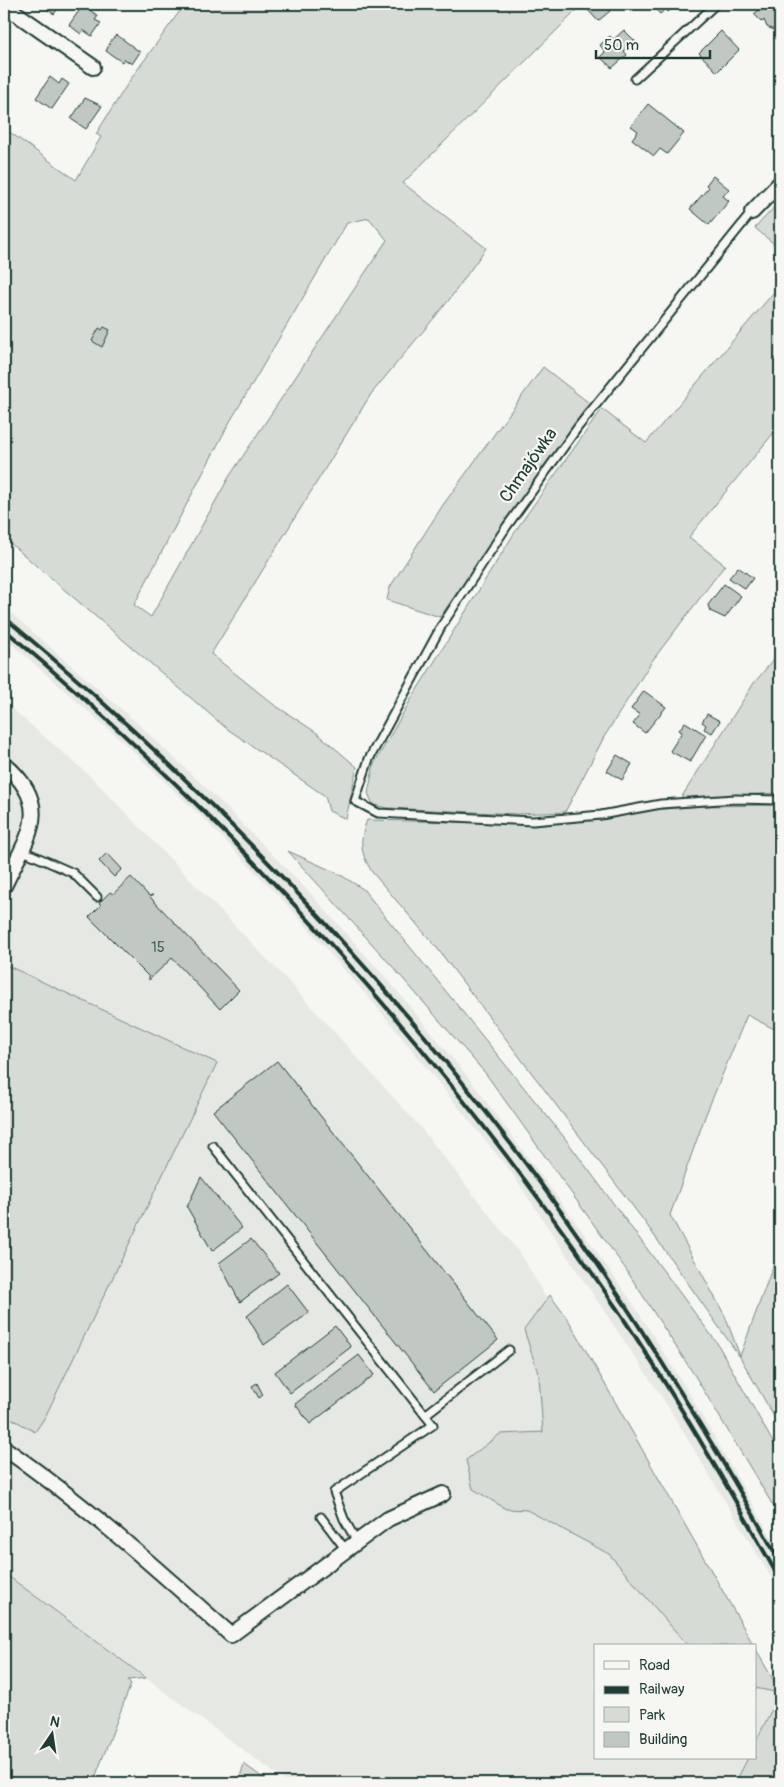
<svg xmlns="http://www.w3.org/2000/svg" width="784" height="1787" font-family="Pangolin,sans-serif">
<rect width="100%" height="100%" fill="#f6f6f2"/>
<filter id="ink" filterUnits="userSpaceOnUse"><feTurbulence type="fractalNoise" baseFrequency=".02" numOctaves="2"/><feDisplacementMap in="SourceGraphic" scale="10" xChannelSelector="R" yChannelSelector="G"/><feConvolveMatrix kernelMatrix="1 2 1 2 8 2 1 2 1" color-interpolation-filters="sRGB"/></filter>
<g filter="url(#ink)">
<g fill="#e6e8e4">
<path d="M4,607L137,723L223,804L308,891L393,986L468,1077L580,1228L632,1302L686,1388L780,1552V1592L667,1405L511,1172L377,1007L291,909L207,822L123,742L4,637Z"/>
<path d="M4,702L89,775L289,982L420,1127L522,1256L704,1573L751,1646H595V1758H748L735,1783H288L4,1573Z"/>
<path d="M755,1653L780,1692L755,1743Z"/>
</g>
<g fill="#d6dbd6" stroke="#7a8c85" fill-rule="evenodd">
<path d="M185,4H583L403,183L486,248L449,300L371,394L211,654L273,704L317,733L357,767L346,819L329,811L325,796L226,728L4,538V128L76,180L101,137L96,134L130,80ZM369,218L387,240L229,477L151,617L134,605L228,425L347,223Z"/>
<path d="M780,201V249L755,228Z"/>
<path d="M780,285V425L689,537L725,565L652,661L604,737L565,812L517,814L388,808L373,805L368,793L374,764L410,701L520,524L602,409L646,443Z"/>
<path d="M543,367L589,403L440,617L387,600L390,587L443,505Z"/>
<path d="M780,652V793L681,798L754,683Z"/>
<path d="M780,805V1032L747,1015L706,1114L670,1215L725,1316L740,1356L780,1247V1427L740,1357L644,1221L437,948L372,872C360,852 359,842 367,820L544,824L590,820L650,810L703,806Z"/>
<path d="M288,851L339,874L363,889L564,1137L717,1343L780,1455V1517L695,1376L625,1268L486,1074L392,966Z"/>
<path d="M4,964L217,1063L45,1417L35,1432L4,1414Z"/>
<path d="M550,1295L569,1321L754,1646H688L609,1554L527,1510L506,1509L473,1489L466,1460L500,1434L543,1432L539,1376L524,1330Z"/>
<path d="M4,1573L146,1678L128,1680L131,1684L93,1783H4Z"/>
<path d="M755,1648L780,1692V1693L755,1688Z"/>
<path d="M780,1693V1783H735L748,1758H755V1743Z"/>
<path d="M244,1764L270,1783H238Z"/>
</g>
<g fill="#c1c8c3" stroke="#1f3d34">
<path d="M51,4H61L54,14L47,9Z"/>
<path d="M593,4H604L610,11L598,21L587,9Z"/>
<path d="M650,4H677L668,12L666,9L660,14Z"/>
<path d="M767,4H776L780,10V40L774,30L767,27L764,20L762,22L754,14Z"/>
<path d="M83,5L98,16L95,20L101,23L92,36L83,30L81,34L69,25Z"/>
<path d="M624,30L635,41L624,51L627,55L612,68L600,57L605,52L600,45L610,36L613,40Z"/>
<path d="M721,31L739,50L717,72L699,53Z"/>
<path d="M117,35L140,52L132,64L124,59L122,62L106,51L112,39Z"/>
<path d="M50,77L59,84L62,79L69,84L52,109L36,98Z"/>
<path d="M85,98L102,106L86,129L71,119Z"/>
<path d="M648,104L684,133L667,154L660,149L654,156L632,139L638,131L631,126Z"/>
<path d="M713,176L729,189L723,196L729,201L709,225L690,209L709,187L706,185Z"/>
<path d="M104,327L110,330L102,347L92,341L99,328L102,330Z"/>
<path d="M738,567L753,578L745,589L729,578Z"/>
<path d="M724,584L741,596L725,618L710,611L708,605Z"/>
<path d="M644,691L666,707L645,733L633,724L640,715L631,709Z"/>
<path d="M707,714L720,721L712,733L704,729L706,725L702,722Z"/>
<path d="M685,722L706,735L690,762L670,751L682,732L679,730Z"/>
<path d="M617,755L632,764L622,780L607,771Z"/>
<path d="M107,853L122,869L114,877L99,861Z"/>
<path d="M131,877L149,896L153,895L150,897L239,990L220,1009L172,958L149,980V977L89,917L101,905L99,903L110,892L113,894Z"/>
<path d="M277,1061L498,1340L434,1391L213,1111Z"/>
<path d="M201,1177L242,1228L212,1251L187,1207Z"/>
<path d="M251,1239L279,1273L240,1302L219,1263Z"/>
<path d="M287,1284L309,1313L264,1345L247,1316Z"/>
<path d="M335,1326L351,1347L290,1393L275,1372Z"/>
<path d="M359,1355L374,1375L310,1424L295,1404Z"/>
<path d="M257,1383L263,1395L259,1398L252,1386Z"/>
</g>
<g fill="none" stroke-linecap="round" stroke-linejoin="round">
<g stroke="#1f3d34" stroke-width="11">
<g id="service">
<path d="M635,79L716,4"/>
<path d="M752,212L578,427L507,526L442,625L369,759L355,801L378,813L533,821L601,815L661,804L735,799L780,800"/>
<path d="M21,850L73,873L97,897"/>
<path d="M213,1146L433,1425L334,1492L344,1519L357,1542"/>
<path d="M425,1415L509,1350"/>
<path d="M321,1517L346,1550"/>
</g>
</g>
<g stroke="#1f3d34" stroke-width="18">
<g id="minor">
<path d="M4,5L93,67"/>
<path d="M752,212L780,183"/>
<path d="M4,764C55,807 27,837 4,886"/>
<path d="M4,1448C85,1504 157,1569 231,1635L388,1519L443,1494"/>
</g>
</g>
<use href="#service" stroke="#f6f6f2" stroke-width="7"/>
<use href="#minor" stroke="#f6f6f2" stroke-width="14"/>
<g stroke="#1f3d34" stroke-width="4">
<path d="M4,617C196,777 369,957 520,1156C617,1284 702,1422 780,1562"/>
<path d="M4,629C241,829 442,1052 617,1309C676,1396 729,1488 780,1580"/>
</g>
</g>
</g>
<g text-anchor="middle" stroke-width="4.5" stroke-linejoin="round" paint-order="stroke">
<g font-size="15" fill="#486058">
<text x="158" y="952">15</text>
</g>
<g font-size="18" fill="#1f3d34" stroke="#f6f6f2">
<text transform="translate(528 465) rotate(-55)" y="6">Chmajówka</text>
</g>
</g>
<rect width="784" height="1787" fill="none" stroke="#f6f6f2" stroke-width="20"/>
<rect x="10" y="10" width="764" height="1767" fill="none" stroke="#1f3d34" stroke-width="2" filter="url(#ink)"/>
<rect x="594" y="1644" width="162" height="115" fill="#f6f6f2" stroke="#a0aca6"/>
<rect x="604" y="1661" width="25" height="8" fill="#f6f6f2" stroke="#a0aca6"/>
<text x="639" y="1670" font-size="15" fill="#1f3d34">Road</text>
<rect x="604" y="1686" width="25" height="8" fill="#1f3d34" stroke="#a0aca6"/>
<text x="639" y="1694" font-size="15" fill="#1f3d34">Railway</text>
<rect x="604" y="1707" width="25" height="15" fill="#d6dbd6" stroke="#a0aca6"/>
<text x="639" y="1720" font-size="15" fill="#1f3d34">Park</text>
<rect x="604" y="1732" width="25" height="15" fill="#c1c8c3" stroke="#a0aca6"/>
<text x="639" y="1744" font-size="15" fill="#1f3d34">Building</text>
<g transform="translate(52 1734) rotate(13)" stroke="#f6f6f2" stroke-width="4" paint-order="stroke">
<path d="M0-4L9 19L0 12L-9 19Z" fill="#1f3d34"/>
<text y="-8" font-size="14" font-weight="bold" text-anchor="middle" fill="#1f3d34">N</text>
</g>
<path d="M596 50v8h114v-8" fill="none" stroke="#1f3d34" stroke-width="2.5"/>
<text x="604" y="50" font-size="15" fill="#1f3d34" stroke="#f6f6f2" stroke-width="4" paint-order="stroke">50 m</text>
</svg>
